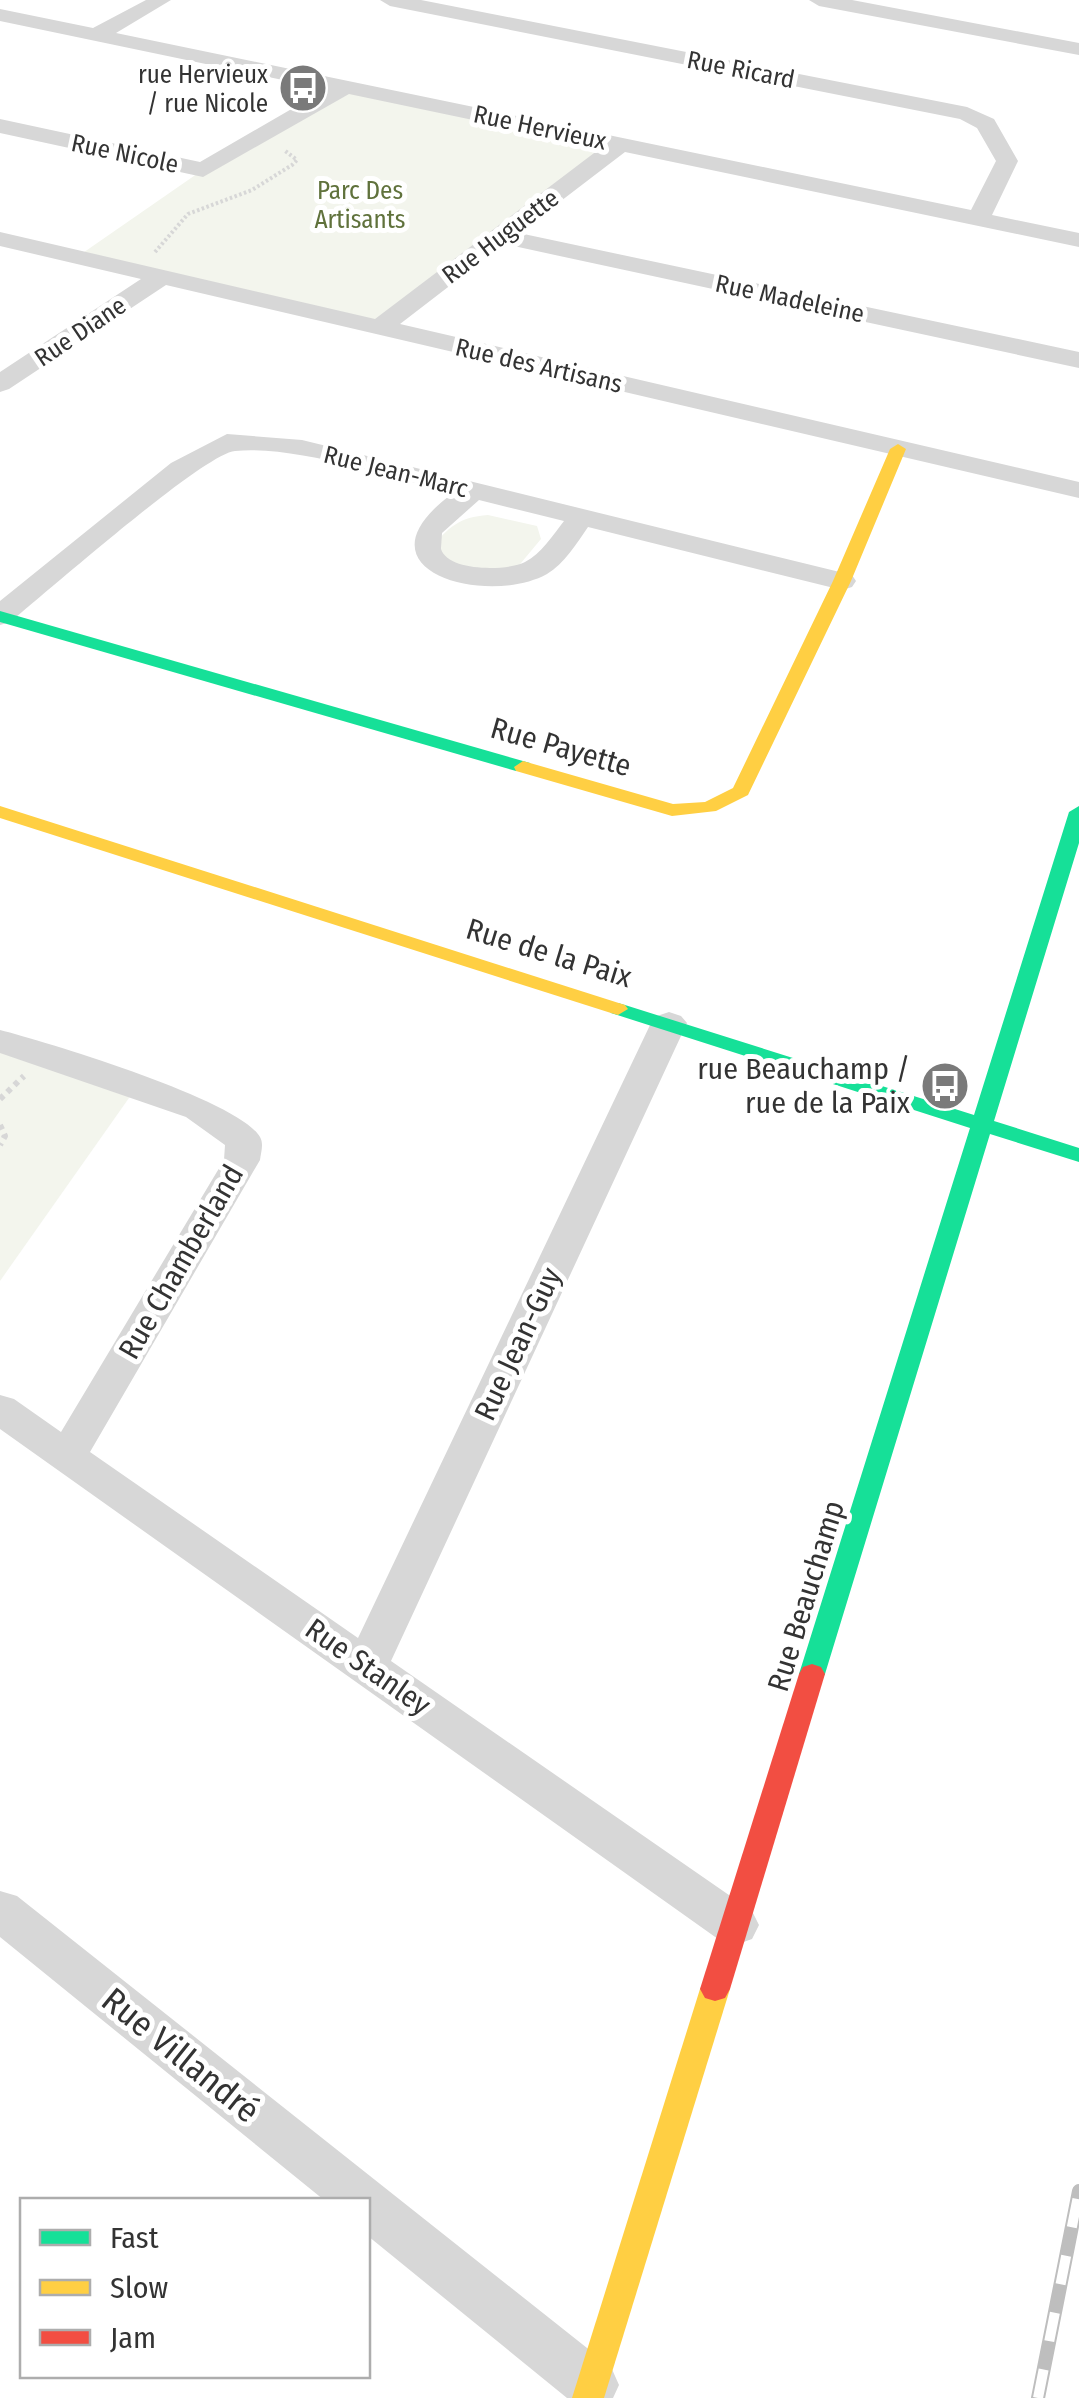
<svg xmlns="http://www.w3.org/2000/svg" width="1079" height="2398" font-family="'Fira Sans Condensed',sans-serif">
<rect width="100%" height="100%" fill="#fff"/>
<g fill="#f3f5ed">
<path d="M348,86L621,144L380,328L77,257L204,169Z"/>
<path d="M488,515L537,526L541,539L516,569L455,568L431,548C449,527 459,517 488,515Z"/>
<path d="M0,1040L136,1088L0,1281Z"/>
</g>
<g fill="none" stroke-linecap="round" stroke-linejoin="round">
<path stroke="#d7d7d7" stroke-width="4" stroke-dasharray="2.5 2.5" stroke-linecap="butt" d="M155,252L188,214L252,190L292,165L297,160L284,150"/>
<g stroke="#d7d7d7" stroke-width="6" stroke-dasharray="5 5" stroke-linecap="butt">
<path d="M0,1099L24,1076"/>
<path d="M0,1125L5,1136L0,1145"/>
</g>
<g fill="#d7d7d7" fill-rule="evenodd">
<path d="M146,0H171L116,33L971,210L996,161L977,128L960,119L390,6L380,0H421L967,107L994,119L1018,161L992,215L1079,233V247L625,152L519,233L1079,352V368L504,244L400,324L1079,482V498L166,285L9,389L0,392V372L141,279L0,246V232L375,319L602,147L349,94L203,177L0,133V119L200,162L326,89L0,21V9L93,28Z"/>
<path d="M809,0H852L1079,43V55L819,6Z"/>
<path d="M227,434L302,440L852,575L856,581L852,587L842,590L588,527C577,543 564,564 547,574C488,607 347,571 453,493C391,478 297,445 235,451C203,454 45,594 10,622L0,625V601L171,463ZM479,500L564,521C553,535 541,554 525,562C508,571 448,572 441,549C441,548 442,534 442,533Z"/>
<path d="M669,1012L681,1016L687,1023L391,1661L752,1911L759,1925L752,1939L735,1945L718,1939L0,1429V1395L14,1399L61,1432L224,1160L225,1145L186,1117L0,1053V1030C47,1042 239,1100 260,1137C264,1144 261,1152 260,1160L90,1452L358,1638L651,1023L657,1016Z"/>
<path d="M0,1891L17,1896L611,2367L619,2385L613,2398H567L368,2236V2200H324L0,1937Z"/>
</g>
<g fill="#16e098" fill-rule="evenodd">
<path d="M0,611L530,763L532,767L530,771H516L0,622Z"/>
<path d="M1079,806V843L994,1121L1079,1148V1162L990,1134L825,1674L821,1681L812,1684L803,1681L799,1674L970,1128L611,1013L608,1009L618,1003L625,1005L974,1115L1069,812Z"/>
</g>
<g fill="#ffcf43" fill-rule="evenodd">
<path d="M898,444L906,449L851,581L748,795L716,811L672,816L516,771L514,767L523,761L673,804L705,802L733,788L833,581L890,449Z"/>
<path d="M0,806L625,1005L628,1009L618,1015L611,1013L0,818Z"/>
<path d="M715,1977L725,1980L730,1989L604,2398H572L700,1989L705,1980Z"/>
</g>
<path fill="#f24e42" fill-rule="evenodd" d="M812,1664L821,1667L825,1674L730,1989L725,1998L715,2001L705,1998L700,1989L799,1674L803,1667Z"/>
<g stroke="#bebebe" stroke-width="14">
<path id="rail" d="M1038,2398L1079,2191"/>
</g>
<use href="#rail" stroke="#fff" stroke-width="10" stroke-dasharray="29" stroke-linecap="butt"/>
</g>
<defs>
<g id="bus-disc" transform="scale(2.5)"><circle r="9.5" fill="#7a7a7a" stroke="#fff"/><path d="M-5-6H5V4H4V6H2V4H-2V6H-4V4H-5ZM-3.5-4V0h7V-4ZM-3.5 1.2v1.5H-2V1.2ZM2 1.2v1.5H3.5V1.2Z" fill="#fff"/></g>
</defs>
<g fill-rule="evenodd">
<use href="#bus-disc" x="303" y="88"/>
<use href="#bus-disc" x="945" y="1086"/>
</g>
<g text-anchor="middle" stroke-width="10" stroke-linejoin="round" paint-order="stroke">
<g font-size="25" fill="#333" stroke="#fff">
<text transform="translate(741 69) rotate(11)" y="9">Rue Ricard</text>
<text transform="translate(540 127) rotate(12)" y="9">Rue Hervieux</text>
<text transform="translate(125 153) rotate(12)" y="9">Rue Nicole</text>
<text transform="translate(500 236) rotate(-37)" y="9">Rue Huguette</text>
<text transform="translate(790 298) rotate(12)" y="9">Rue Madeleine</text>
<text transform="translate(80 331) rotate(-34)" y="9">Rue Diane</text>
<text transform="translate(539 365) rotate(13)" y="9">Rue des Artisans</text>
<text transform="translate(396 471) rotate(14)" y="9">Rue Jean-Marc</text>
</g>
<g font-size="25" fill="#333" stroke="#fff" text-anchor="end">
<text x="268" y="83">rue Hervieux<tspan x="268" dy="29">/ rue Nicole</tspan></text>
</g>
<g font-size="25" fill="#60723c" stroke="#fff">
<text x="360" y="199">Parc Des<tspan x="360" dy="29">Artisants</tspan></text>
</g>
<g font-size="30" fill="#333" stroke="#fff">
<text transform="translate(561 747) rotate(16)" y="10">Rue Payette</text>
<text transform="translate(549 953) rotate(17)" y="10">Rue de la Paix</text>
<text transform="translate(181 1262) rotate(-60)" y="10">Rue Chamberland</text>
<text transform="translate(518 1344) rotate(-65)" y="10">Rue Jean-Guy</text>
<text transform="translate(806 1596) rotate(-73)" y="10">Rue Beauchamp</text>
<text transform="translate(368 1667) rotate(35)" y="10">Rue Stanley</text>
</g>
<g font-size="30" fill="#333" stroke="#fff" text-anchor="end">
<text x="910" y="1079">rue Beauchamp /<tspan x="910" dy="34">rue de la Paix</tspan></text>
</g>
<g font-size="35" fill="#333" stroke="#fff">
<text transform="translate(181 2055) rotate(39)" y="12">Rue Villandré</text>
</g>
</g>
<rect x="20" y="2198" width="350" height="180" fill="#ffffff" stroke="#adadad" stroke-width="2.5"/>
<rect x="40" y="2230" width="50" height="15" fill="#16e098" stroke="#adadad" stroke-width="2.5"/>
<text x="110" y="2248" font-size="30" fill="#333333">Fast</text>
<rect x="40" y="2280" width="50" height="15" fill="#ffcf43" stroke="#adadad" stroke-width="2.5"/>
<text x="110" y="2298" font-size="30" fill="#333333">Slow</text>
<rect x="40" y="2330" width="50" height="15" fill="#f24e42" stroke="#adadad" stroke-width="2.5"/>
<text x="110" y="2348" font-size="30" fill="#333333">Jam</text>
</svg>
